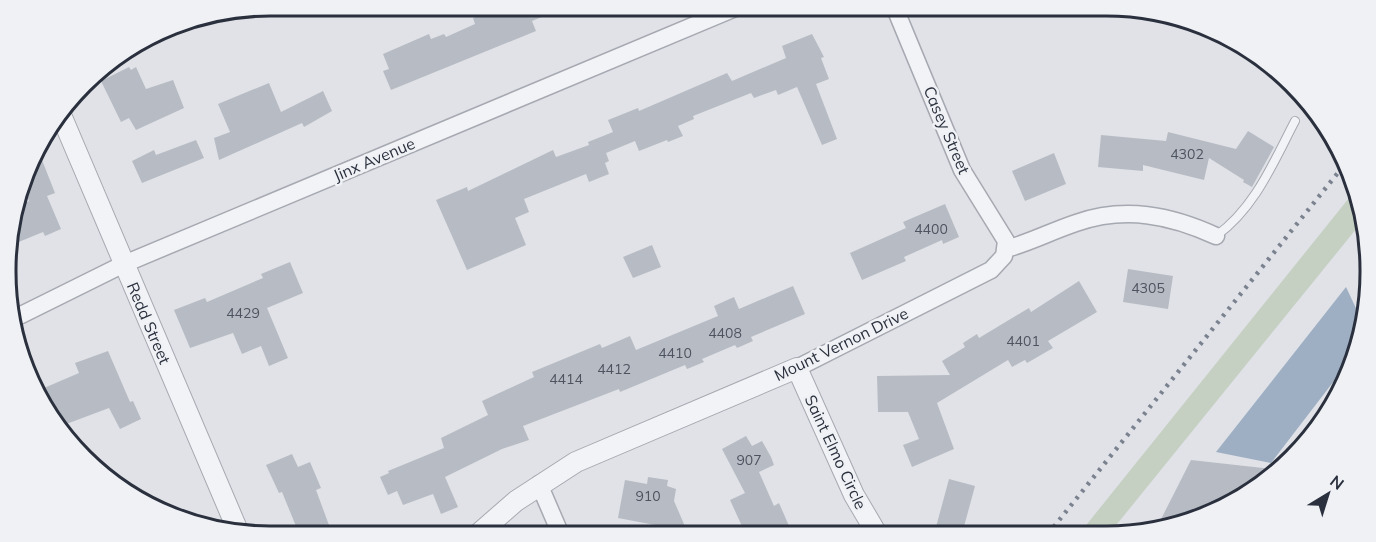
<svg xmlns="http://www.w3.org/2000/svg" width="1376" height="542" font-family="Mulish,sans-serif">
<rect width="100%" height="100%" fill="#e0e2e7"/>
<path fill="#c5d0c2" d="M1353,193L1361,223L1109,534H1079Z"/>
<path fill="#9eafc4" d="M1346,287L1361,319L1357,351L1271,463L1216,452Z"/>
<g fill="#b7bcc4">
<path d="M503,6H569L532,21L536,31L391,90L383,71L389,69L383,54L429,34L431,39L444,34L446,37L475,24L473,18Z"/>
<path d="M812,34L824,57L821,58L829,79L816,84L837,139L822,145L797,87L778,95L776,90L754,98L751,93L693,116L694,119L678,126L683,136L668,142L667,140L639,151L635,141L606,153L609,161L605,163L609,174L589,182L586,174L524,199L529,212L515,218L526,245L467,270L436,200L467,187L468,191L553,150L556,157L589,145L588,142L613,132L608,120L638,108L639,111L727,73L732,81L786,58L782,46Z"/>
<path d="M129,67L131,70L136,67L146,89L173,80L184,108L136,130L129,118L121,122L101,81Z"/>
<path d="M269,83L281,112L323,91L332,111L304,127L302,123L219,160L214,138L230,132L218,104Z"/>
<path d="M1248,131L1274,147L1252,187L1243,182L1244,180L1209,158L1204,180L1143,165V171L1098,167L1101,135L1166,141L1168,132L1236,149Z"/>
<path d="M196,140L204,158L142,183L132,161L154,150L156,155Z"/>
<path d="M38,150L55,193L47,196L61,229L45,236L43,232L9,246L8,236L19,206L29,201L24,189Z"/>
<path d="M1054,153L1066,184L1025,201L1012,171Z"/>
<path d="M945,204L959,237L943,244L942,240L904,257L906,261L862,280L850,253L906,228L903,222Z"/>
<path d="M652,245L661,267L633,278L623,257Z"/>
<path d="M290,262L303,293L267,308L288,358L269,366L261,346L242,354L233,333L190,348L174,310L205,298L207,302L263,278L261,274Z"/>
<path d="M1128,269L1173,276L1168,309L1123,302Z"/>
<path d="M1079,281L1097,312L1048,341L1053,348L1034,359L1027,363L1025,360L1012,367L1008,360L937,403L954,449L912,467L903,445L919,439L908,412H878L877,376L950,375L942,361L965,347L963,343L977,334L979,338L1029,308L1031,312Z"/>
<path d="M793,286L805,314L751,337L753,341L737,348L735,345L702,359L704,362L687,369L685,365L620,392L619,389L523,426L529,440L502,449L445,477L458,507L441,514L433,494L403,505L397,491L388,495L380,477L389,473L388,471L444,448L441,438L488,415L482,401L534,377L532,372L600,344L602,348L630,336L636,350L718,316L714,306L734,297L739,309Z"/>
<path d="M108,351L130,402L133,401L141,419L120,429L109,408L61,426L42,404L37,391L79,373L75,363Z"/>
<path d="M746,436L752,446L762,441L771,457L774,465L759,472L774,506L779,503L793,535H746L730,500L745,493L722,449Z"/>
<path d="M292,454L298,467L310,462L321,488L316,490L333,536H300L282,492L279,493L266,465Z"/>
<path d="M1191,460L1280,470L1222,509L1156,529Z"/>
<path d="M648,477L668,480L667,486L676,489L674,501L687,531L618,518L625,480L647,484Z"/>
<path d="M949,479L975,486L962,534L936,527Z"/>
</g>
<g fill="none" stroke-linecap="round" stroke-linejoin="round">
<g stroke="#a6a9b1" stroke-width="10">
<path id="service" d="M1216,236C1255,208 1273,163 1295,121"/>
</g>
<g stroke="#a6a9b1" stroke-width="19">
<g id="minor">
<path d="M1006,249C1031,242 1052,231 1076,223C1125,206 1170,215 1216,236"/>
<path d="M11,320L124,264L740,6"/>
<path d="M797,368L991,270L1004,256L1006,241L962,170L894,6"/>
<path d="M539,484L561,535"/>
</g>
</g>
<g stroke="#a6a9b1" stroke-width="22">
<g id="tertiary">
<path d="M61,115L238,531"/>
<path d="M477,535L516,501L576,462L797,368L854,495L877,534"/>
</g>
</g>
<use href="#service" stroke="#f2f3f6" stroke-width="8"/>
<use href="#minor" stroke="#f2f3f6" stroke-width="16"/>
<use href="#tertiary" stroke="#f2f3f6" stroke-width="20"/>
<path stroke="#7b828f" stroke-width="4.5" stroke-dasharray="3 6" stroke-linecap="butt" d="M1048,534L1345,164"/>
</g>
<g text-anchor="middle" stroke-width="5" stroke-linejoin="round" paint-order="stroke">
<g font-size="14" fill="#4d535f">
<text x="1187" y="159">4302</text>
<text x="931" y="234">4400</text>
<text x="1148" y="293">4305</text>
<text x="243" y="318">4429</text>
<text x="725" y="338">4408</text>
<text x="1023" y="346">4401</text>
<text x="675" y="358">4410</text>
<text x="614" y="374">4412</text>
<text x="566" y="384">4414</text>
<text x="749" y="465">907</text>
<text x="648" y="501">910</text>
</g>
<g font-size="16" fill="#2a303d" stroke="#eff1f5">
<text transform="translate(947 130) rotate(67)" y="6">Casey Street</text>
<text transform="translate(374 159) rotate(-23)" y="6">Jinx Avenue</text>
<text transform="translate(149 323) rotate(67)" y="6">Redd Street</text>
<text transform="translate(841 344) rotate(-26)" y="6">Mount Vernon Drive</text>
<text transform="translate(836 452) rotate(65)" y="6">Saint Elmo Circle</text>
</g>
</g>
<path d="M0 0H1376V542H0ZM270 16H1106A254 254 0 0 1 1360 270V272A254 254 0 0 1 1106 526H270A254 254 0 0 1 16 272V270A254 254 0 0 1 270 16Z" fill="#eff1f5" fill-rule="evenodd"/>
<path fill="none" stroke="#2a303d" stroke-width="3" d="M270 16H1106A254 254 0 0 1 1360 270V272A254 254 0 0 1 1106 526H270A254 254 0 0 1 16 272V270A254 254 0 0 1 270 16Z"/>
<g transform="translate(1328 494) rotate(38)" stroke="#eff1f5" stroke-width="4.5" paint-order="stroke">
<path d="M0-4.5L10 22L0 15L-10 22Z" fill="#2a303d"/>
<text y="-9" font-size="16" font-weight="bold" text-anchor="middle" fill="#2a303d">N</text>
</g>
</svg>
